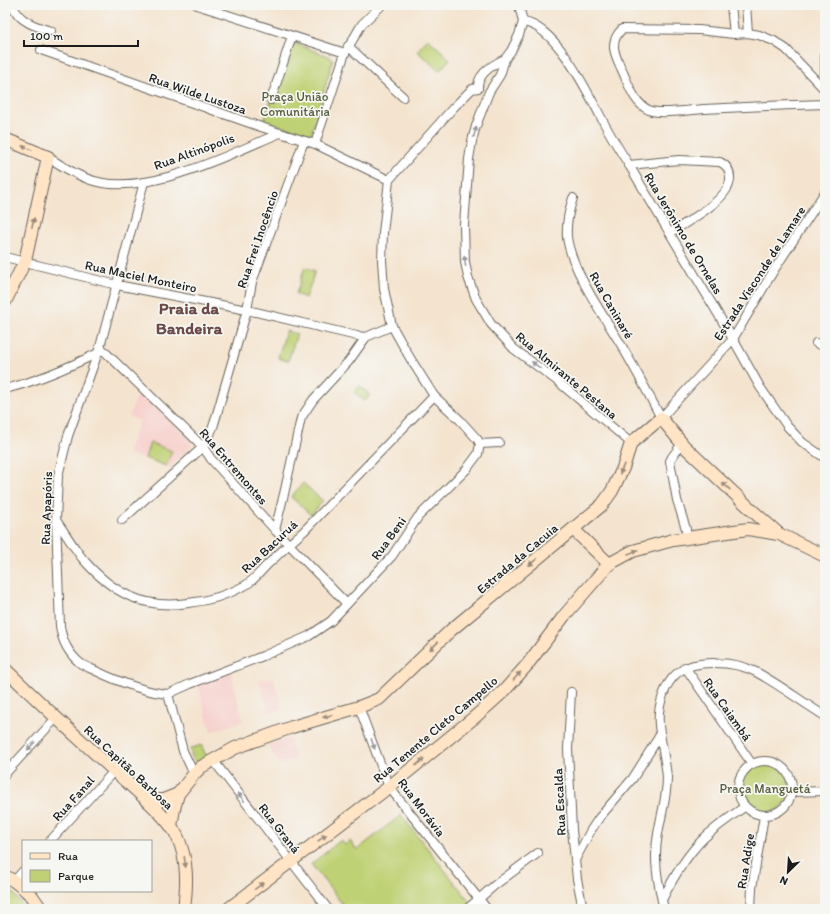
<svg xmlns="http://www.w3.org/2000/svg" width="830" height="914" font-family="Itim,sans-serif">
<rect width="100%" height="100%" fill="#f6f6f2"/>
<filter id="ink" filterUnits="userSpaceOnUse"><feTurbulence type="fractalNoise" baseFrequency=".025" numOctaves="2"/><feDisplacementMap in="SourceGraphic" scale="8" xChannelSelector="R" yChannelSelector="G"/><feConvolveMatrix kernelMatrix="1 2 1 2 8 2 1 2 1" color-interpolation-filters="sRGB"/></filter>
<filter id="wash" filterUnits="userSpaceOnUse"><feTurbulence type="fractalNoise" baseFrequency=".012" numOctaves="4" result="noise"/><feDisplacementMap in="SourceGraphic" scale="16" xChannelSelector="R" yChannelSelector="G"/><feGaussianBlur stdDeviation="0.9" result="paint"/><feColorMatrix in="noise" values="0 0 0 0 0 0 0 0 0 0 0 0 0 0 0 0 0 1.4 0 .05"/><feComposite in="paint" operator="in"/></filter>
<g filter="url(#wash)">
<rect width="100%" height="100%" fill="#f4e4cf"/>
<g fill="#f7d0cc">
<path d="M138,392L187,436L190,440L191,445L189,449L170,468L127,453L140,420L129,417Z"/>
<path d="M231,672L243,721L211,732L198,685Z"/>
<path d="M273,677L282,709L269,713L259,680Z"/>
<path d="M290,738L295,759L279,764L268,745Z"/>
</g>
<g fill="#bfd174" stroke="#6e7648">
<path d="M428,39L450,59L439,71L417,51Z"/>
<path d="M291,42L328,56L333,60L311,135L264,121Z"/>
<path d="M305,267L315,271L306,298L296,294Z"/>
<path d="M286,331L297,334L288,361L278,358Z"/>
<path d="M360,386L370,395L365,401L354,392Z"/>
<path d="M150,443L172,451L166,466L145,458Z"/>
<path d="M303,483L323,501L311,515L291,497Z"/>
<path d="M201,745L207,757L196,763L192,757L190,749Z"/>
<circle cx="765" cy="788" r="25"/>
<path d="M401,815L471,903L463,909L339,908L343,905L311,864L341,840L345,845L350,841L357,850Z"/>
<path d="M5,883H6L25,909H5Z"/>
</g>
</g>
<g filter="url(#ink)">
<g fill="none" stroke-linecap="round" stroke-linejoin="round">
<g stroke="#68625b" stroke-width="10">
<g id="street">
<path d="M13,5C17,21 37,27 51,31"/>
<path d="M197,5L345,53"/>
<path d="M519,5L523,22L519,35L511,51L505,59L500,75L489,92L476,126L472,141L469,159L464,225L465,262L468,277L476,299L491,324L514,349L556,380L631,443"/>
<path d="M731,5L734,34"/>
<path d="M746,5L748,33"/>
<path d="M523,22C557,26 589,95 604,123C612,138 620,151 629,165L733,339L760,387L787,426L802,442L825,458"/>
<path d="M348,46L403,97"/>
<path d="M41,50L261,127L315,144L389,180"/>
<path d="M825,55V75"/>
<path d="M478,88C477,73 494,64 505,59"/>
<path d="M825,90L786,49L774,41L759,35L748,33L734,34L699,30L622,29C609,42 614,53 621,68C628,82 633,103 649,110C659,115 690,110 703,109C744,107 784,105 825,104"/>
<path d="M271,100L292,36"/>
<path d="M315,144L345,53L362,24L382,5"/>
<path d="M48,157C60,165 74,174 88,179C141,200 230,154 280,133"/>
<path d="M629,165L679,160L720,162C726,165 730,170 730,177C732,199 686,222 670,233"/>
<path d="M144,182L100,347L68,436L58,476L56,520L60,626C62,641 68,653 80,663C84,666 90,668 94,670C117,681 143,692 168,694"/>
<path d="M573,198C569,210 566,224 567,237C571,269 603,315 620,343C635,368 648,393 661,418L733,339L774,270L825,192"/>
<path d="M5,257L117,285L247,310L357,336L366,337"/>
<path d="M816,343L825,347"/>
<path d="M100,347L194,438L203,447L211,459L275,530L347,604"/>
<path d="M5,387L9,388C40,380 69,367 98,353"/>
<path d="M480,444L499,443"/>
<path d="M682,444L672,457L670,461L677,500L686,529V539"/>
<path d="M56,520C65,533 73,546 82,558C111,592 143,610 188,603C208,601 228,595 246,585C254,580 261,571 268,564C280,553 291,542 304,531L434,396"/>
<path d="M122,520L203,447L209,437L214,424L247,310L252,282L304,141"/>
<path d="M275,530L284,494L301,418L313,400L349,361L366,337L392,326"/>
<path d="M685,667L752,764"/>
<path d="M571,692L568,749L572,830L577,879L583,909"/>
<path d="M168,694L190,684L263,656L309,636L331,621L392,556L418,517L466,470L478,454L480,444L478,440L460,420L434,396L410,358L392,326L384,289L382,260L383,233L389,180L453,108L472,89L478,88"/>
<path d="M168,694L183,751L194,774"/>
<path d="M359,707L389,787L487,909"/>
<path d="M213,760L328,909"/>
<circle cx="765" cy="788" r="27"/>
<path d="M5,774L56,718"/>
<path d="M792,792L825,791"/>
<path d="M50,841L114,771"/>
<path d="M575,860L591,830L599,818L633,778L660,735"/>
<path d="M14,881L23,871"/>
<path d="M662,900C673,878 685,857 703,839C715,827 731,817 744,807"/>
<path d="M467,909L495,885L538,853"/>
<path d="M664,909C658,884 653,860 658,834C661,815 667,797 667,778C666,756 655,726 660,706C667,674 684,662 715,663C729,663 744,666 756,672C780,685 802,702 825,716"/>
<path d="M751,909L752,888L764,816"/>
</g>
</g>
<g stroke="#68625b" stroke-width="14">
<g id="secondary">
<path d="M5,139L48,157L25,261L5,302"/>
<path d="M573,529L609,564"/>
<path d="M5,669C42,705 80,740 118,774C134,789 170,818 178,838C188,861 187,885 184,909"/>
<path d="M146,800H163L178,794"/>
<path d="M171,826L174,809L178,794L194,774L201,767L235,748L292,727L359,707L379,699L451,630L602,505L612,491L623,468L631,443L661,418L684,446L755,513L779,534L825,556"/>
<path d="M5,876L14,881L23,888"/>
<path d="M26,891L32,896L41,909"/>
<path d="M228,909L389,787L476,716L504,691L527,665L564,616L609,564L633,551L673,540L748,529L778,534"/>
</g>
</g>
<use href="#street" stroke="#fff" stroke-width="8"/>
<use href="#secondary" stroke="#ffe4c6" stroke-width="12"/>
</g>
<defs><path id="oneway-solid" d="M-6-.8H1V-3.2L6.5 0L1 3.2V.8H-6Z"/></defs>
<g fill="#999">
<use href="#oneway-solid" transform="translate(475 132) rotate(-75)"/>
<use href="#oneway-solid" transform="translate(465 261) rotate(-96)"/>
<use href="#oneway-solid" transform="translate(536 365) rotate(-143)"/>
<use href="#oneway-solid" transform="translate(373 744) rotate(71)"/>
<use href="#oneway-solid" transform="translate(31 746) rotate(133)"/>
<use href="#oneway-solid" transform="translate(241 797) rotate(-128)"/>
</g>
<g fill="#998a7a">
<use href="#oneway-solid" transform="translate(27 148) rotate(-158)"/>
<use href="#oneway-solid" transform="translate(33 223) rotate(-78)"/>
<use href="#oneway-solid" transform="translate(622 469) rotate(113)"/>
<use href="#oneway-solid" transform="translate(726 486) rotate(-137)"/>
<use href="#oneway-solid" transform="translate(633 552) rotate(-22)"/>
<use href="#oneway-solid" transform="translate(533 562) rotate(140)"/>
<use href="#oneway-solid" transform="translate(434 646) rotate(137)"/>
<use href="#oneway-solid" transform="translate(517 676) rotate(-48)"/>
<use href="#oneway-solid" transform="translate(328 716) rotate(164)"/>
<use href="#oneway-solid" transform="translate(420 762) rotate(-39)"/>
<use href="#oneway-solid" transform="translate(322 838) rotate(-37)"/>
<use href="#oneway-solid" transform="translate(185 862) rotate(82)"/>
<use href="#oneway-solid" transform="translate(259 886) rotate(-37)"/>
</g>
</g>
<g text-anchor="middle" stroke-width="3.5" stroke-linejoin="round" paint-order="stroke">
<g font-size="13" fill="#1c1c1c" stroke="#f6f6f2">
<text transform="translate(198 93) rotate(19)" y="5">Rua Wilde Lustoza</text>
<text transform="translate(194 151) rotate(-20)" y="5">Rua Altinópolis</text>
<text transform="translate(684 233) rotate(59)" y="5">Rua Jerônimo de Ornelas</text>
<text transform="translate(257 239) rotate(-71)" y="5">Rua Frei Inocêncio</text>
<text transform="translate(759 273) rotate(-57)" y="5">Estrada Visconde de Lamare</text>
<text transform="translate(141 276) rotate(12)" y="5">Rua Maciel Monteiro</text>
<text transform="translate(612 305) rotate(60)" y="5">Rua Caninaré</text>
<text transform="translate(567 375) rotate(40)" y="5">Rua Almirante Pestana</text>
<text transform="translate(234 466) rotate(49)" y="5">Rua Entremontes</text>
<text transform="translate(46 508) rotate(-88)" y="5">Rua Apapóris</text>
<text transform="translate(388 538) rotate(-54)" y="5">Rua Beni</text>
<text transform="translate(269 546) rotate(-43)" y="5">Rua Bacuruá</text>
<text transform="translate(517 558) rotate(-40)" y="5">Estrada da Cacuia</text>
<text transform="translate(728 709) rotate(55)" y="5">Rua Caiambá</text>
<text transform="translate(435 729) rotate(-40)" y="5">Rua Tenente Cleto Campello</text>
<text transform="translate(129 767) rotate(43)" y="5">Rua Capitão Barbosa</text>
<text transform="translate(73 798) rotate(-48)" y="5">Rua Fanal</text>
<text transform="translate(559 802) rotate(-93)" y="5">Rua Escalda</text>
<text transform="translate(422 807) rotate(53)" y="5">Rua Morávia</text>
<text transform="translate(280 828) rotate(52)" y="5">Rua Graná</text>
<text transform="translate(745 861) rotate(-81)" y="5">Rua Adige</text>
</g>
<g font-size="13" fill="#555b3b" stroke="#f6f6f2">
<text x="295" y="101">Praça União<tspan x="295" dy="15">Comunitária</tspan></text>
<text x="765" y="793">Praça Manguetá</text>
</g>
<g font-size="17" font-weight="bold" fill="#6a4b49" stroke="#f6f6f2">
<text x="189" y="314">Praia da<tspan x="189" dy="20">Bandeira</tspan></text>
</g>
</g>
<rect width="830" height="914" fill="none" stroke="#f6f6f2" stroke-width="20"/>
<rect x="22" y="840" width="130" height="52" fill="#f6f6f2" stroke="#9f9f9c"/>
<rect x="30" y="853" width="20" height="6" fill="#ffe4c6" stroke="#9f9f9c"/>
<text x="58" y="860" font-size="12" fill="#1c1c1c">Rua</text>
<rect x="30" y="870" width="20" height="12" fill="#bfd174" stroke="#9f9f9c"/>
<text x="58" y="880" font-size="12" fill="#1c1c1c">Parque</text>
<g transform="translate(788 872) rotate(205)" stroke="#f6f6f2" stroke-width="3" paint-order="stroke">
<path d="M0-3L7 15L0 10L-7 15Z" fill="#1c1c1c"/>
<text y="-6" font-size="11" font-weight="bold" text-anchor="middle" fill="#1c1c1c">N</text>
</g>
<path d="M24 40v6h114v-6" fill="none" stroke="#1c1c1c" stroke-width="2"/>
<text x="30" y="40" font-size="12" fill="#1c1c1c" stroke="#f6f6f2" stroke-width="3" paint-order="stroke">100 m</text>
</svg>
